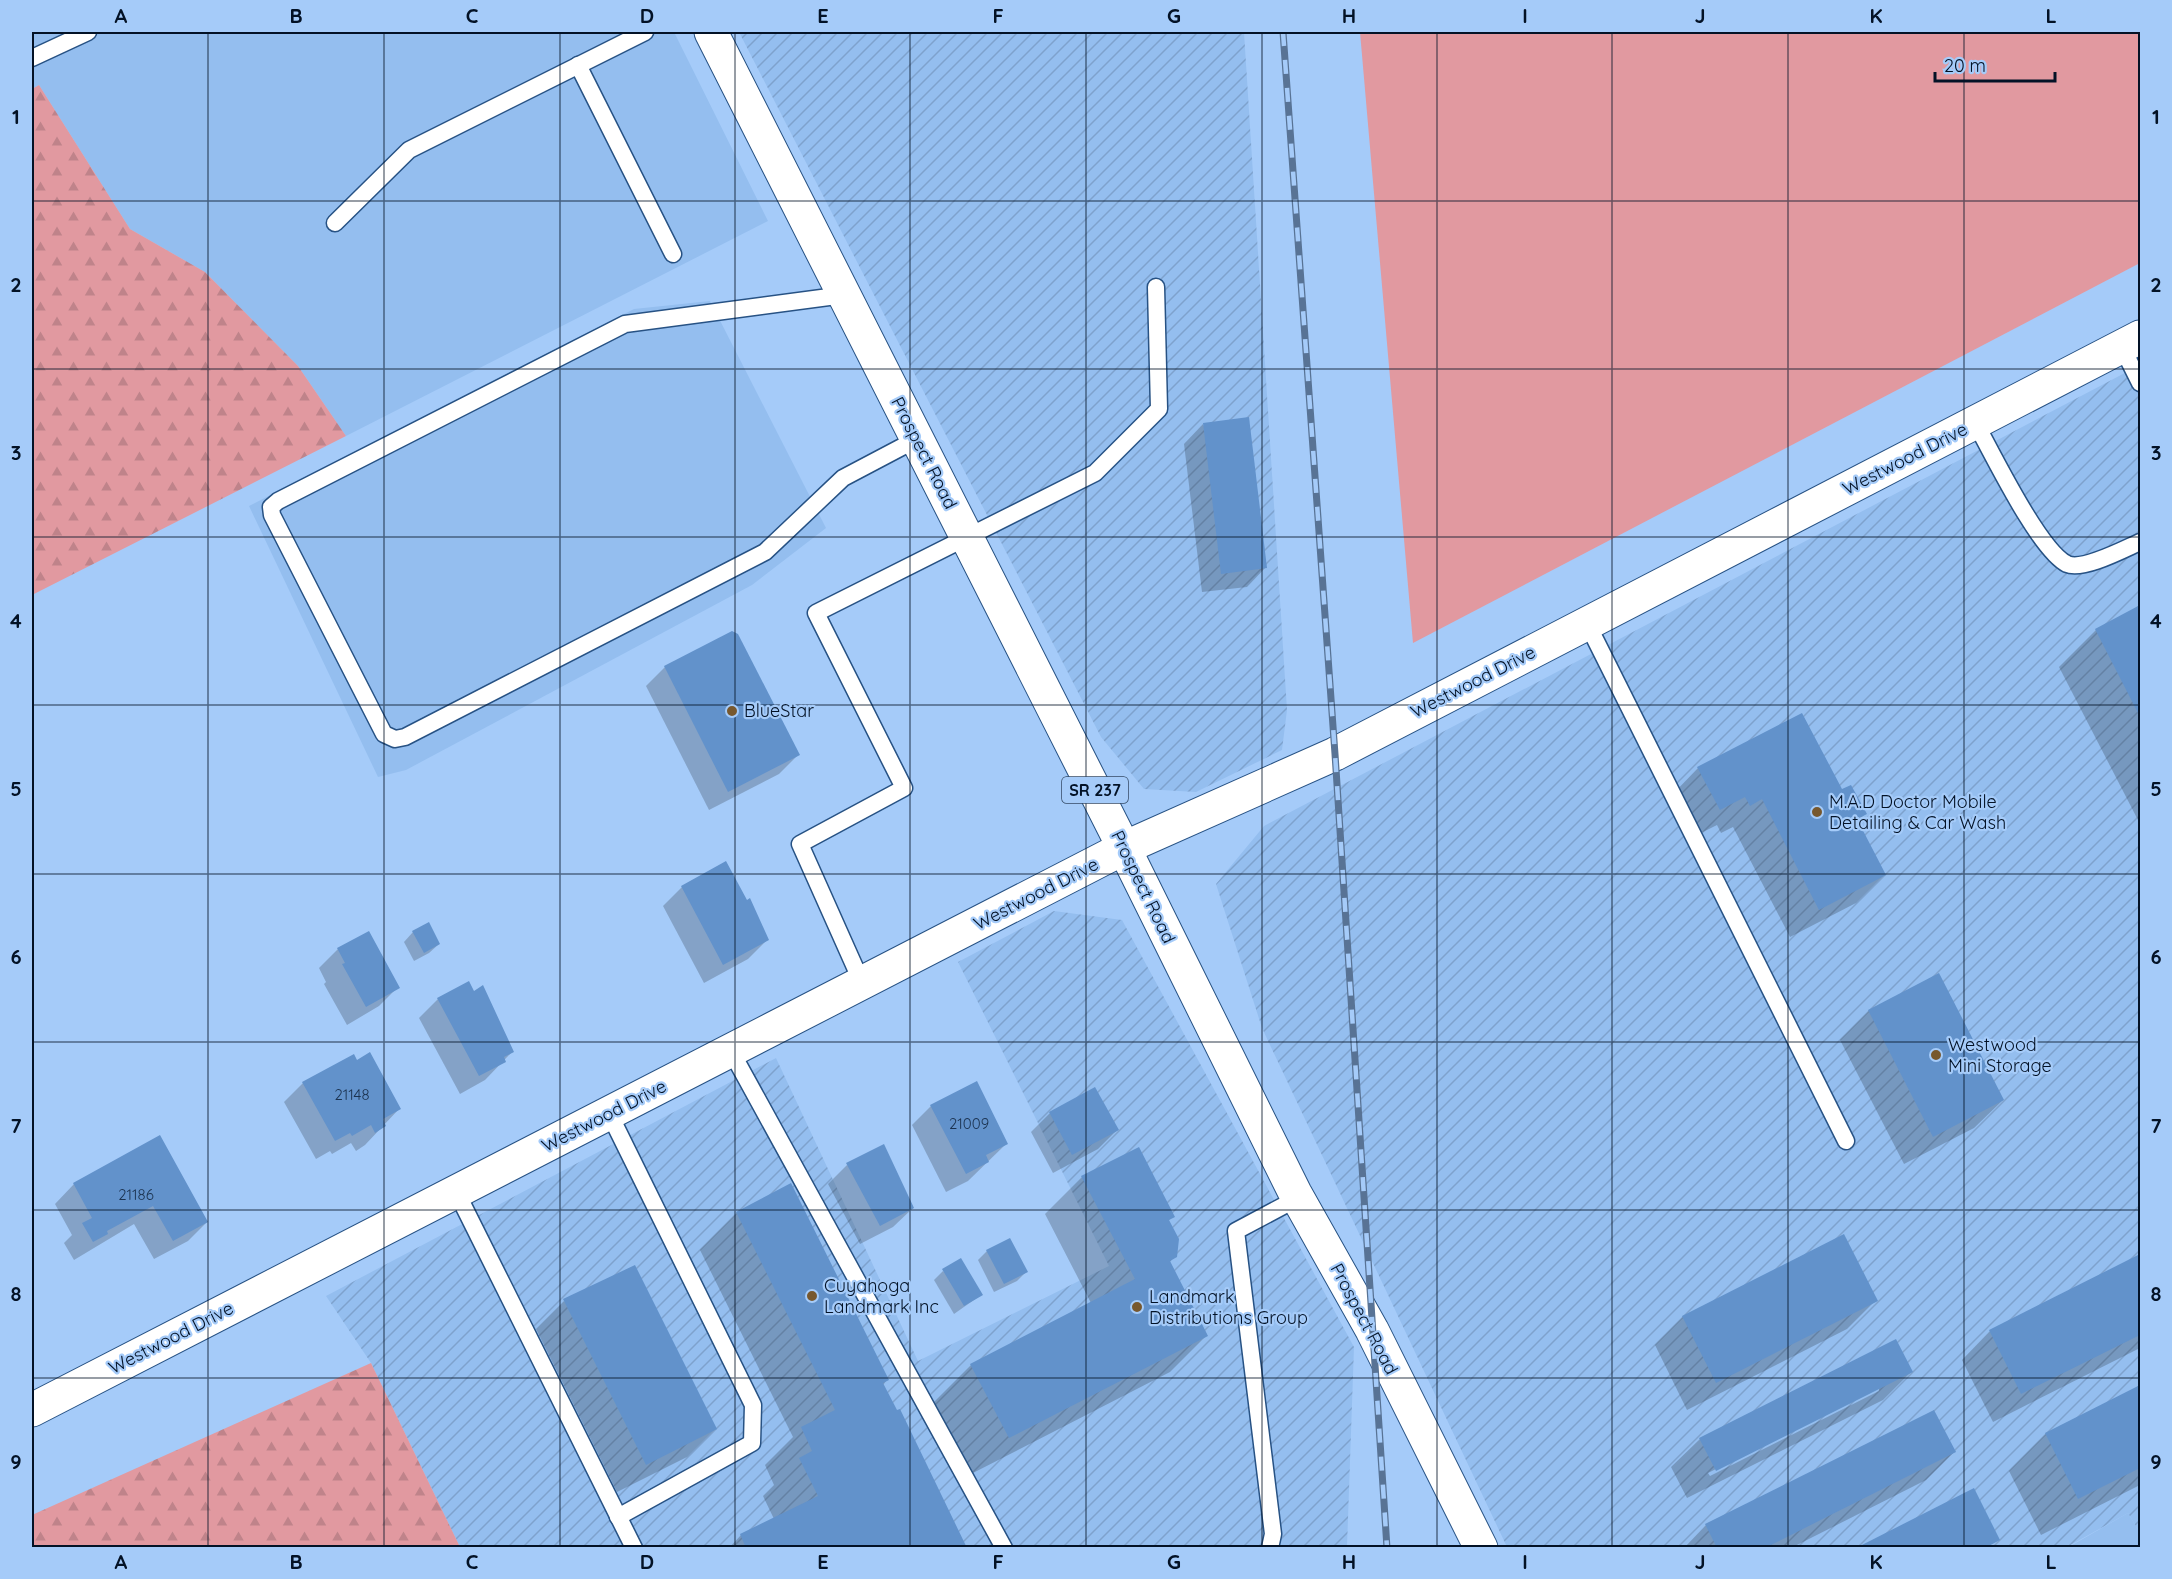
<svg xmlns="http://www.w3.org/2000/svg" width="2172" height="1579" font-family="Quicksand,sans-serif">
<defs>
<pattern id="industrial-furrows" width="10" height="10" patternUnits="userSpaceOnUse" patternTransform="scale(1.5)"><rect width="10" height="10" fill="#94beef"/><path d="M-1 1l2-2M0 10L10 0M9 11l2-2" fill="none" stroke="#7ea2cd"/></pattern>
<pattern id="forest-firs" width="22" height="20" patternUnits="userSpaceOnUse" patternTransform="scale(1.5)"><rect width="22" height="20" fill="#e199a0"/><path d="M5 1l3.5 6h-7zM16 11l3.5 6h-7z" fill="#bf838a"/></pattern>
</defs>
<rect width="100%" height="100%" fill="#a5cbf9"/>
<g fill="#94beef">
<path d="M32,32H674L768,221L346,436L298,366L205,272L130,229L39,85L32,89Z"/>
<path d="M710,301L826,528L752,585L406,770L378,777L249,506L634,309Z"/>
<path d="M2128,1513L2140,1533V1547L2067,1548Z"/>
</g>
<g fill="url(#industrial-furrows)">
<path d="M739,32H1244L1287,710L1282,750L1196,792L1144,789L1101,737Z"/>
<path d="M2140,365V1533L2128,1513L2067,1547H1507L1262,1028L1216,884L1264,826Z"/>
<path d="M1054,911L1122,920L1354,1347L1347,1547H460L371,1363L326,1296L776,1058L918,1361L1109,1266L958,962Z"/>
</g>
<path fill="#e199a0" d="M1360,32H2140V263L1413,643Z"/>
<g fill="url(#forest-firs)">
<path d="M39,85L130,229L205,272L298,366L346,436L32,595V89Z"/>
<path d="M371,1363L460,1547H32V1515Z"/>
</g>
<g fill="#0003" fill-rule="evenodd">
<path d="M1203,424L1266,567L1247,587L1202,592L1184,444Z"/>
<path d="M2140,607V821L2139,822L2059,667L2096,630Z"/>
<path d="M665,667L798,755L779,774L709,810L646,686Z"/>
<path d="M1698,768L1841,791L1865,814L1857,822L1884,875L1856,903L1790,937L1733,827L1721,833L1717,825L1691,838L1670,797Z"/>
<path d="M682,887L767,940L748,959L704,983L663,906Z"/>
<path d="M413,932L439,944L429,953L414,961L404,942Z"/>
<path d="M338,949L398,987L379,1006L347,1025L324,984L326,982L319,968Z"/>
<path d="M438,999L512,1052L485,1080L460,1094L419,1018Z"/>
<path d="M1869,1011L2003,1100L1974,1128L1904,1164L1840,1040Z"/>
<path d="M303,1083L399,1109L365,1145L356,1151L351,1143L332,1154L330,1151L316,1159L284,1102Z"/>
<path d="M931,1106L1006,1144L968,1181L946,1192L912,1125Z"/>
<path d="M1050,1113L1117,1130L1098,1149L1053,1173L1031,1132Z"/>
<path d="M160,1137L207,1222L188,1241L154,1259L134,1224L74,1260L64,1243L72,1235L55,1204L74,1184Z"/>
<path d="M847,1165L913,1208L893,1227L860,1244L828,1184Z"/>
<path d="M1082,1177L1173,1216L1168,1221L1175,1256L1169,1263L1207,1335L1170,1372L971,1474L934,1402L971,1365L1091,1303L1045,1214Z"/>
<path d="M737,1213L887,1380L883,1385L966,1548H729L741,1535L774,1519L763,1496L774,1485L765,1465L793,1437L700,1250Z"/>
<path d="M987,1251L1026,1272L1017,1281L994,1292L978,1260Z"/>
<path d="M2140,1256V1348L1993,1422L1962,1360L1990,1331Z"/>
<path d="M943,1271L981,1295L954,1314L934,1280Z"/>
<path d="M1876,1300L1847,1329L1687,1410L1655,1345L1683,1317Z"/>
<path d="M564,1301L715,1429L687,1457L617,1492L536,1329Z"/>
<path d="M1911,1372L1883,1400L1687,1498L1671,1467L1700,1439ZM1879,1387V1391L1710,1476L1708,1473Z"/>
<path d="M2140,1386V1485L2041,1535L2009,1471L2046,1434Z"/>
<path d="M1954,1452L1926,1480L1791,1548H1684L1706,1525Z"/>
</g>
<g fill="#6292cb">
<path d="M1249,417L1267,568L1221,574L1203,423Z"/>
<path d="M2140,605V717L2095,629Z"/>
<path d="M732,631L738,634L800,755L728,792L664,666Z"/>
<path d="M1802,713L1842,789L1851,785L1867,814L1857,819L1886,875L1819,910L1762,799L1750,806L1745,797L1720,810L1697,767Z"/>
<path d="M726,861L747,900L750,898L769,940L723,965L681,886Z"/>
<path d="M429,922L440,944L424,953L412,931Z"/>
<path d="M369,931L400,988L366,1007L342,964L345,963L337,948Z"/>
<path d="M1939,973L2004,1100L1933,1137L1868,1010Z"/>
<path d="M469,981L474,991L483,985L514,1052L504,1057L506,1062L479,1076L437,998Z"/>
<path d="M370,1052L401,1109L383,1119L386,1126L375,1133L371,1125L352,1136L350,1133L335,1141L302,1082L354,1054L357,1060Z"/>
<path d="M977,1081L1008,1144L986,1155L989,1162L966,1174L930,1105Z"/>
<path d="M1095,1087L1119,1130L1072,1155L1049,1112Z"/>
<path d="M160,1135L208,1222L173,1241L153,1206L107,1231L108,1234L93,1242L82,1223L92,1218L73,1183Z"/>
<path d="M884,1144L914,1208L880,1226L846,1163Z"/>
<path d="M1139,1147L1175,1217L1169,1220L1179,1239L1177,1257L1170,1261L1208,1336L1009,1438L970,1364L1135,1279L1081,1176Z"/>
<path d="M791,1183L889,1380L883,1383L897,1410L900,1409L967,1548H746L740,1534L818,1496L799,1458L812,1451L801,1427L835,1410L736,1212Z"/>
<path d="M1844,1234L1878,1301L1716,1383L1682,1316Z"/>
<path d="M1010,1238L1028,1272L1004,1284L986,1250Z"/>
<path d="M2140,1254V1335L2021,1394L1989,1330Z"/>
<path d="M961,1258L983,1295L964,1306L942,1269Z"/>
<path d="M635,1265L717,1429L646,1465L563,1299Z"/>
<path d="M1896,1339L1913,1372L1716,1471L1699,1438Z"/>
<path d="M2140,1385V1468L2078,1499L2045,1433Z"/>
<path d="M1934,1410L1956,1452L1765,1548H1717L1705,1524Z"/>
<path d="M1974,1488L2000,1540L1985,1548H1856Z"/>
</g>
<g fill="none" stroke-linecap="round" stroke-linejoin="round">
<g stroke="#275284" stroke-width="19">
<g id="lane">
<path d="M32,58L88,32"/>
<path d="M578,65L673,254"/>
<path d="M335,223L409,150L645,32"/>
<path d="M844,295L625,324L278,501L271,507L272,515L384,734L395,739L405,737L765,552L843,478L917,439"/>
<path d="M2122,347L2140,383"/>
<path d="M1975,422C1992,453 2039,550 2067,564C2083,571 2124,549 2140,542"/>
<path d="M1587,623L1846,1141"/>
<path d="M862,983L800,844L904,788L816,613L1095,473L1159,409L1156,287"/>
<path d="M731,1051L1004,1548"/>
<path d="M609,1113L753,1405L752,1443L618,1517"/>
<path d="M456,1191L634,1548"/>
<path d="M1270,1548L1273,1534L1236,1231L1298,1198"/>
</g>
</g>
<g stroke="#275284" stroke-width="35">
<path id="secondary" d="M32,1410L1124,848L1335,754L2140,337"/>
</g>
<g stroke="#275284" stroke-width="35">
<path id="primary" d="M711,32L1124,848L1295,1193L1372,1330L1481,1548"/>
</g>
<use href="#lane" stroke="#fff" stroke-width="16"/>
<use href="#secondary" stroke="#fff" stroke-width="33"/>
<use href="#primary" stroke="#fff" stroke-width="33"/>
<g stroke="#587395" stroke-width="7">
<path id="rail" d="M1283,32L1335,754L1387,1548"/>
</g>
<use href="#rail" stroke="#a5cbf9" stroke-width="4.5" stroke-dasharray="14" stroke-linecap="butt"/>
</g>
<path fill="none" stroke="#031226" stroke-width="1.5" stroke-opacity="0.55" d="M208,32V1548M384,32V1548M560,32V1548M735,32V1548M910,32V1548M1086,32V1548M1262,32V1548M1437,32V1548M1612,32V1548M1788,32V1548M1964,32V1548M32,201H2140M32,369H2140M32,537H2140M32,705H2140M32,874H2140M32,1042H2140M32,1210H2140M32,1378H2140"/>
<g fill="#77582e" stroke="#a5cbf9" stroke-width="2">
<circle cx="732" cy="711" r="6"/>
<circle cx="1817" cy="812" r="6"/>
<circle cx="1936" cy="1055" r="6"/>
<circle cx="812" cy="1296" r="6"/>
<circle cx="1137" cy="1307" r="6"/>
</g>
<g text-anchor="middle" stroke-width="4.5" stroke-linejoin="round" paint-order="stroke">
<g font-size="15" fill="#1b324f">
<text x="352" y="1100">21148</text>
<text x="969" y="1129">21009</text>
<text x="136" y="1200">21186</text>
</g>
<rect fill="#a5cbf9" stroke="#344a65" stroke-width="1.5" x="1062" y="777" width="66" height="26" rx="4.5"/>
<g font-size="16" font-weight="bold" fill="#031226">
<text x="1095" y="796">SR 237</text>
</g>
<g font-size="18" fill="#031226" stroke="#a5cbf9">
<text transform="translate(924 453) rotate(63)" y="6">Prospect Road</text>
<text transform="translate(1905 459) rotate(-27)" y="6">Westwood Drive</text>
<text transform="translate(1473 682) rotate(-27)" y="6">Westwood Drive</text>
<text transform="translate(1143 887) rotate(64)" y="6">Prospect Road</text>
<text transform="translate(1036 894) rotate(-27)" y="6">Westwood Drive</text>
<text transform="translate(604 1116) rotate(-27)" y="6">Westwood Drive</text>
<text transform="translate(1364 1319) rotate(62)" y="6">Prospect Road</text>
<text transform="translate(171 1338) rotate(-27)" y="6">Westwood Drive</text>
</g>
<g font-size="18" fill="#031226" stroke="#a5cbf9" text-anchor="start">
<text x="744" y="717">BlueStar</text>
<text x="1829" y="808">M.A.D Doctor Mobile<tspan x="1829" dy="21">Detailing &amp; Car Wash</tspan></text>
<text x="1948" y="1051">Westwood<tspan x="1948" dy="21">Mini Storage</tspan></text>
<text x="824" y="1292">Cuyahoga<tspan x="824" dy="21">Landmark Inc</tspan></text>
<text x="1149" y="1303">Landmark<tspan x="1149" dy="21">Distributions Group</tspan></text>
</g>
</g>
<rect width="2172" height="1579" fill="none" stroke="#a5cbf9" stroke-width="66"/>
<path d="M1935 72v9h120v-9" fill="none" stroke="#031226" stroke-width="3"/>
<text x="1944" y="72" font-size="18" fill="#031226" stroke="#a5cbf9" stroke-width="4.5" paint-order="stroke">20 m</text>
<rect x="33" y="33" width="2106" height="1513" fill="none" stroke="#031226" stroke-width="2"/>
<g font-size="20" text-anchor="middle" font-weight="bold" fill="#031226">
<text x="121" y="23">A</text>
<text x="296" y="23">B</text>
<text x="472" y="23">C</text>
<text x="647" y="23">D</text>
<text x="823" y="23">E</text>
<text x="998" y="23">F</text>
<text x="1174" y="23">G</text>
<text x="1349" y="23">H</text>
<text x="1525" y="23">I</text>
<text x="1700" y="23">J</text>
<text x="1876" y="23">K</text>
<text x="2051" y="23">L</text>
<text x="16" y="124">1</text>
<text x="2156" y="124">1</text>
<text x="16" y="292">2</text>
<text x="2156" y="292">2</text>
<text x="16" y="460">3</text>
<text x="2156" y="460">3</text>
<text x="16" y="628">4</text>
<text x="2156" y="628">4</text>
<text x="16" y="796">5</text>
<text x="2156" y="796">5</text>
<text x="16" y="964">6</text>
<text x="2156" y="964">6</text>
<text x="16" y="1133">7</text>
<text x="2156" y="1133">7</text>
<text x="16" y="1301">8</text>
<text x="2156" y="1301">8</text>
<text x="16" y="1469">9</text>
<text x="2156" y="1469">9</text>
<text x="121" y="1569">A</text>
<text x="296" y="1569">B</text>
<text x="472" y="1569">C</text>
<text x="647" y="1569">D</text>
<text x="823" y="1569">E</text>
<text x="998" y="1569">F</text>
<text x="1174" y="1569">G</text>
<text x="1349" y="1569">H</text>
<text x="1525" y="1569">I</text>
<text x="1700" y="1569">J</text>
<text x="1876" y="1569">K</text>
<text x="2051" y="1569">L</text>
</g>
</svg>
